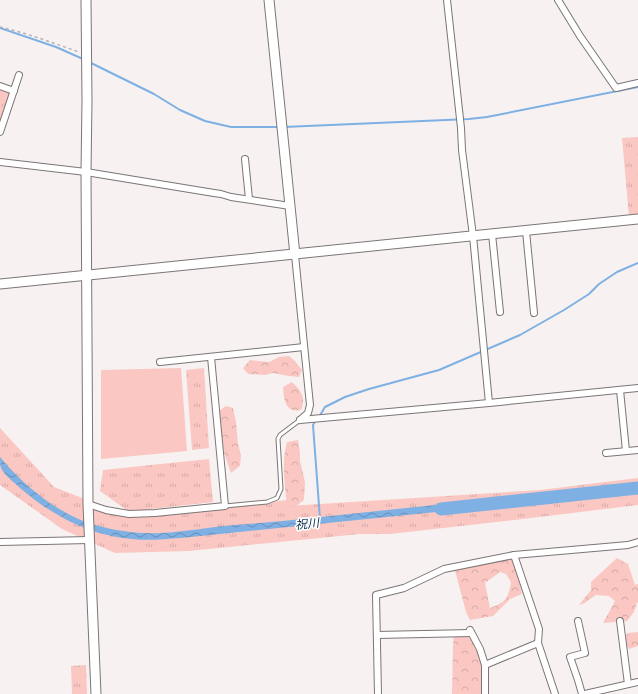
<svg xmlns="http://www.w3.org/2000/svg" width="638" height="694" font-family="'Fira Sans','Noto Sans JP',sans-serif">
<defs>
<pattern id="grass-tufts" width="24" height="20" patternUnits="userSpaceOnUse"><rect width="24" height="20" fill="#fac7c2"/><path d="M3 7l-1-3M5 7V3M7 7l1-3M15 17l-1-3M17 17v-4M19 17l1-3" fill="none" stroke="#d6aba6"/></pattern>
<pattern id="forest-crowns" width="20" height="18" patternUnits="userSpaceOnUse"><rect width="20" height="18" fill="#fac7c2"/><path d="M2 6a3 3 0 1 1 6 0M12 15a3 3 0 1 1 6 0" fill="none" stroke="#d6aba6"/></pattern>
<pattern id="water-waves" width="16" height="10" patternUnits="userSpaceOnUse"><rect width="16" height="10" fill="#7eb0e4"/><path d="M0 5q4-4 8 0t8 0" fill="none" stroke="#678fb8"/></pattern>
</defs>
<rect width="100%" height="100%" fill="#f7f2f1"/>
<g fill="url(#grass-tufts)">
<path d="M0,87L14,91L0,127Z"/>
<path d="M638,137V214L629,216L622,138Z"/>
<path d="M204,368L209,448L192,450L186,370Z"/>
<path d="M0,428L54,487L115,511H128L100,491L103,470L209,459L213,502L133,511L180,513L287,500L288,506L540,490L638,478V505L523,519L390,534H360L189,551L115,553L62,529L0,485Z"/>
<path d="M86,665L87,694H72L71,666Z"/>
</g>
<g fill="url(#forest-crowns)" fill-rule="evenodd">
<path d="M289,356L295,361L302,370L299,377L289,376L273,373L265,375L248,374L243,368L250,360L269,362L279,357Z"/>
<path d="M292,382C301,391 306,397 301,410C285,413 284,400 283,387Z"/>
<path d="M226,406L233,408L236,422L238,444L241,455L240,466L231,473L223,450L219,411Z"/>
<path d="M298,440L300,453V461L305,482L304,500L295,507L287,506C285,485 281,462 287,442Z"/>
<path d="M514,555L522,594L510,599L493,616L470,620L466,612L454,567ZM500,572L506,574L511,582C508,599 506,602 490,608L485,583Z"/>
<path d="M617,558L628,564L635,585L638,584V602L637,603L634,612L627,621L603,623L615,601L609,596L596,595L583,604L579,605L591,590V582Z"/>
<path d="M638,632V646L629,649L622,640L628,633Z"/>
<path d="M454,633H471L482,657L485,694H452C453,674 452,653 454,633Z"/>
</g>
<path fill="#fac7c2" d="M181,368L187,451L101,459V370Z"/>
<path fill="url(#water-waves)" d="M0,457C23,485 59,515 95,525C116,531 139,534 161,533C185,532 209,527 233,525C263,523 292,520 321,517C368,512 416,507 463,502L456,510L181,538C164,539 148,541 132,539C91,536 51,515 20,488C14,482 5,476 1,468C0,465 0,460 0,457Z"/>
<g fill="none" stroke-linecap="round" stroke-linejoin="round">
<g stroke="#7eb0e4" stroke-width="2">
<path d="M0,28L56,47L83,59"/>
<path d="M89,62L154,94L180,110L205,121L231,127H280"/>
<path d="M284,127L469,119L487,117L638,87"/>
<path d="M319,417L325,407L345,397L369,389L439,370L520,335L564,310L589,294L599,284L617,272L638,263"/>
<path d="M316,420L313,425L320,519"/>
</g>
<path stroke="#7eb0e4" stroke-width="13" d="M441,509L638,488"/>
<g stroke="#7b7675" stroke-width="5">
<path id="lane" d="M225,506L267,502L277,498L281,489L278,439L280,435L300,420"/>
</g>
<g stroke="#7b7675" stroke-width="8">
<g id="street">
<path d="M447,0L461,128L462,150L473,236L489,403"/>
<path d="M558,0L580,36L616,88L638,83"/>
<path d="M0,86L14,91"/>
<path d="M0,132L19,75"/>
<path d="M245,159L249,199"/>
<path d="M0,162L86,172L214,193L221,194L231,197L290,206"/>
<path d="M526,231L534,313"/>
<path d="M492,234L500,312"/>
<path d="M295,255L310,405L308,413L300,420"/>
<path d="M160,362L304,347"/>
<path d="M620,390L626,451"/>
<path d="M300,420L489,403L638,388"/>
<path d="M606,453L638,450"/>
<path d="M88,504L106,510L129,514L155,513L225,506L211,357"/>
<path d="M0,542L89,540"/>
<path d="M514,555L539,629L538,643L555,694"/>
<path d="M578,621L585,653L570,657L578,680L582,694"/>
<path d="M620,621L628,684"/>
<path d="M470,630L480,649L485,665V694"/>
<path d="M377,635L471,633"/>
<path d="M485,665L538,643"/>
<path d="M378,694L376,595L404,588L444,569L514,555L628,545L638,542"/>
<path d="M585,694L638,682"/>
</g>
</g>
<g stroke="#7b7675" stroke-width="11">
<g id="secondary">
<path d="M86,0L87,100L86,172L88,504L96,694"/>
<path d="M269,0L295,255"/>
<path d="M0,284L638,219"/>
</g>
</g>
<path stroke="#b5b1b0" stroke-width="1.5" stroke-dasharray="3 3" stroke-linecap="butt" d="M0,27C27,33 53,43 79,52"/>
<use href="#lane" stroke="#fff" stroke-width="3"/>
<use href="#street" stroke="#fff" stroke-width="6"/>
<use href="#secondary" stroke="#fff" stroke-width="9"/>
</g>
<g text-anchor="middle" stroke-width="3" stroke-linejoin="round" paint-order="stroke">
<g font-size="12" font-style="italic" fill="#092e4f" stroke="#fff">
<text transform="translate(307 524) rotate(-6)" y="4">祝川</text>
</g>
</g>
</svg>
